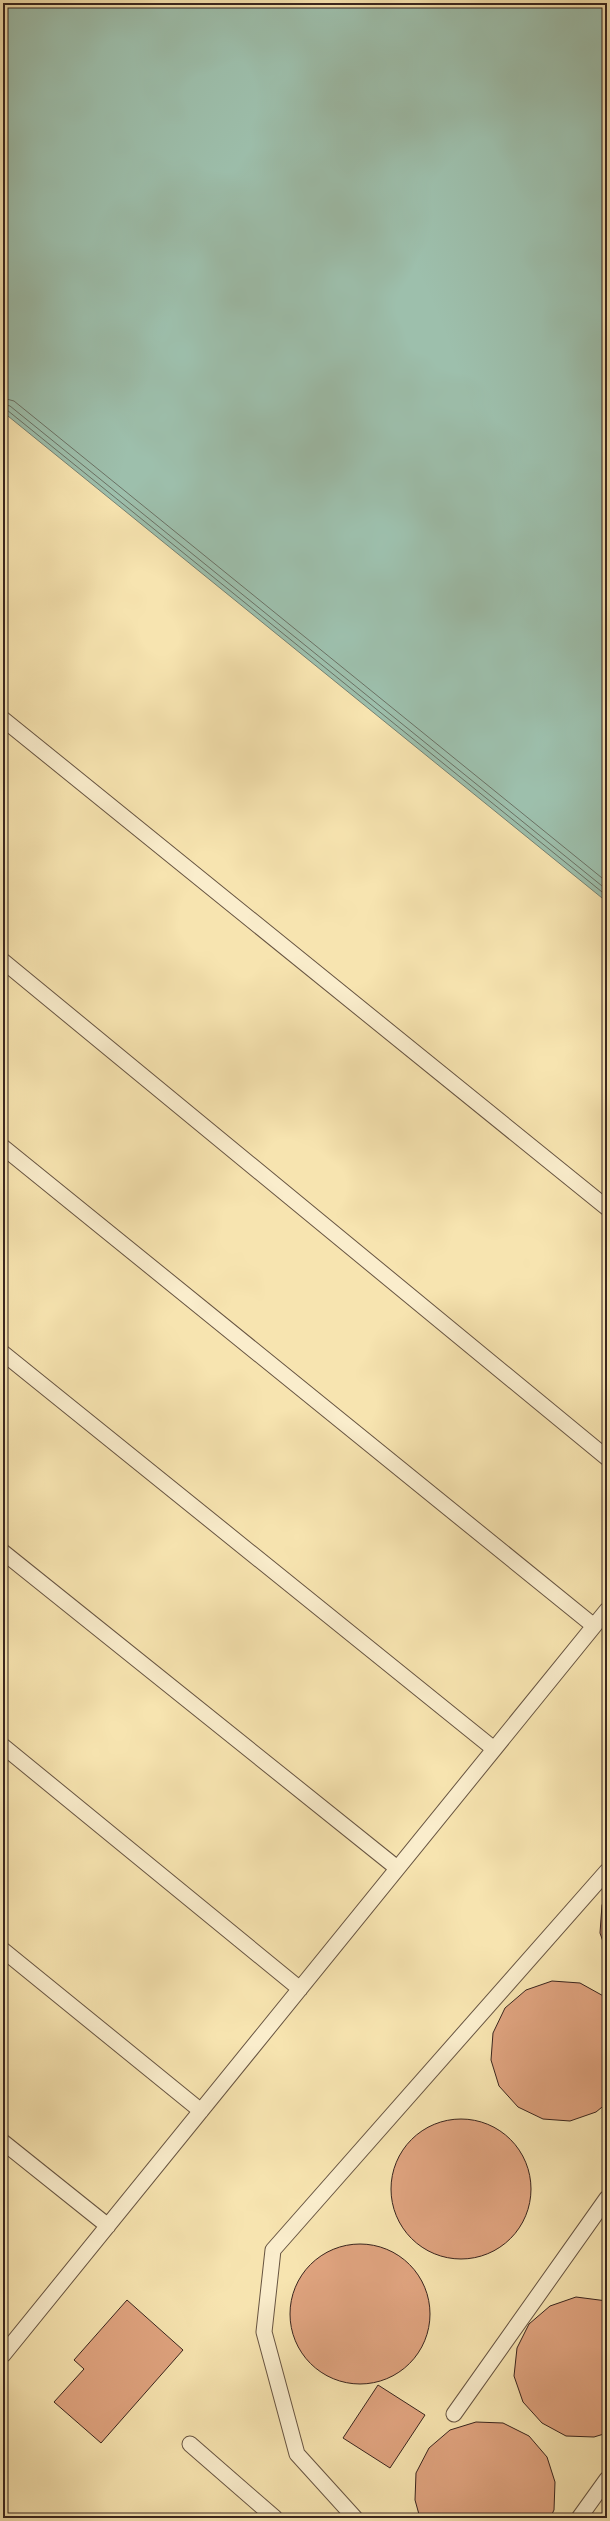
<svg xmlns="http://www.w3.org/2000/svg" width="610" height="2521" viewBox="0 0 610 2521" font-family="'IM FELL Double Pica',serif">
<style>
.water{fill:#9dbfac;stroke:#758173}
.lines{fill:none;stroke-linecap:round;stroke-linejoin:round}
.shore{stroke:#6b7265;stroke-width:1}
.building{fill:#e0a480;stroke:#39251e}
.service-casing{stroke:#685542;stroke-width:17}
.service{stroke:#faedcc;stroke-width:15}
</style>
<rect width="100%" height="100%" fill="#f7e4b0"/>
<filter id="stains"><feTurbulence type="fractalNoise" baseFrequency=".005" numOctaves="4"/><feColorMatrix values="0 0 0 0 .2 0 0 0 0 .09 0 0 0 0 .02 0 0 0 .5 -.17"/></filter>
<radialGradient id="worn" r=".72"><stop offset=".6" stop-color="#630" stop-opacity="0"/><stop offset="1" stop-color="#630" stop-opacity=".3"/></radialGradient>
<path class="water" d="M3 3H607V902L3 412Z"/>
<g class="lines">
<path class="shore" d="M3 398 14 401 607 882
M3 404 10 406 607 890
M3 409 7 410 607 896"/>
</g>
<path class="building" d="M607 1895V1953L600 1933 602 1905Z
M552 1981 580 1983 607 1998V2103L596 2112 570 2121 543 2119 518 2107 499 2086 491 2060 493 2033 505 2008 526 1990Z
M391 2189a70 70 0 1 1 140 0a70 70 0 1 1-140 0Z
M290 2314a70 70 0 1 1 140 0a70 70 0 1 1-140 0Z
M576 2297 607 2301V2433L594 2437 566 2436 542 2423 523 2402 514 2376 517 2348 529 2324 550 2306Z
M127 2300 183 2350 101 2443 54 2402 84 2369 74 2360Z
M378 2385 425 2415 390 2468 343 2438Z
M476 2422 503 2423 529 2436 547 2457 555 2482 554 2510 550 2518H420L415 2500 416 2473 429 2448 450 2430Z"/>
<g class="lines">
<g class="service-casing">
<path id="service" d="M3 719 607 1208
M3 961 607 1458
M3 1147 594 1626
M3 1353 494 1749
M3 1552 397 1868
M3 1746 300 1989
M3 1950 201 2111
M3 2142 108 2226
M3 2355 607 1610
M454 2414 607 2198
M190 2444 275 2518
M355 2518 297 2454 264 2332 273 2250 607 1871
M579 2518 607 2479"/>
</g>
<use href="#service" class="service"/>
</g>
<rect width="610" height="2521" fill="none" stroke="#f7e4b0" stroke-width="16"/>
<rect x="4" y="4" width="602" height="2513" fill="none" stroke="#39251e" stroke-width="2"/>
<rect x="8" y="8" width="594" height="2505" fill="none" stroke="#39251e"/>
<rect width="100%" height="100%" filter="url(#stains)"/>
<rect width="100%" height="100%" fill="url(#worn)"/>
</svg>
